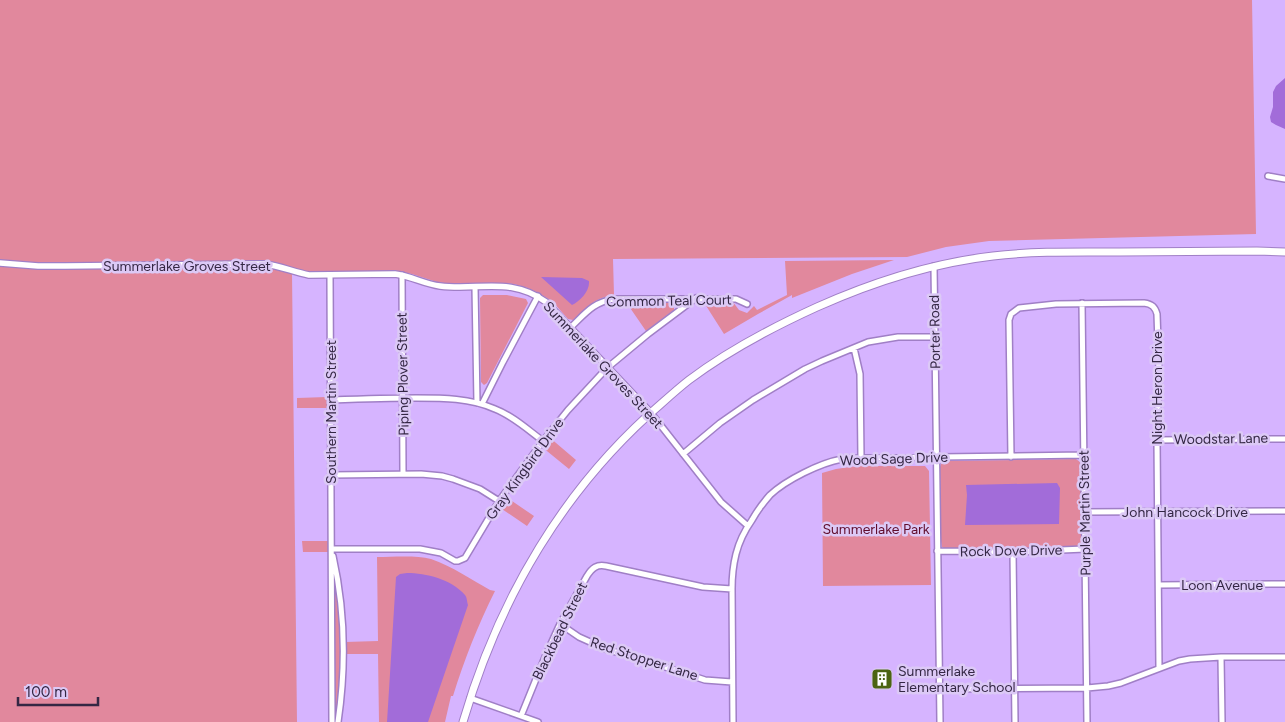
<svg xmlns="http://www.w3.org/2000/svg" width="1285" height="722" viewBox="0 0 1285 722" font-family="Figtree,sans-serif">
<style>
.green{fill:#e1889d}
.water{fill:#a26cd9}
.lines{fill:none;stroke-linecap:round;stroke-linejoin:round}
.minor-casing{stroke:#a07fc6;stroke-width:8}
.tertiary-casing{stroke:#a07fc6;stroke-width:8}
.secondary-casing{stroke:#a07fc6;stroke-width:9}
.minor{stroke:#fff;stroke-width:5}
.tertiary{stroke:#fff;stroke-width:5.5}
.secondary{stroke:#fff;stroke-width:7}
.labels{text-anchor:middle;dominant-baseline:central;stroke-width:5;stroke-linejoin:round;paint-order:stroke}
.street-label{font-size:14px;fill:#342744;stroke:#dcc9f6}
.park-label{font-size:14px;fill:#600c2c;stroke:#dcc9f6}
.poi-label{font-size:14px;fill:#342744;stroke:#dcc9f6;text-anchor:start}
</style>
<rect width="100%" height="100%" fill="#d6b4ff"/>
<path class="green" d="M0 0H1252L1256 234 989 241 946 247 907 257 613 259 614 295C592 298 589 308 573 320L568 319 552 301 540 294 528 288 514 284 501 283H440L412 274 396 271 312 272 300 270 286 266V271L292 273 297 722H0Z
M894 260 852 274 792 298V295L758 314 724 334 703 301 733 302 739 310 747 313 754 306 757 310 787 295 785 261Z
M483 295H507L526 299 528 303 487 383 484 385 481 382 480 298Z
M670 301 674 304V310L646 331 626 302Z
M327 397V408H297V398Z
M549 437 576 460 569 469 542 447Z
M1076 459 1080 462 1081 465 1082 541 1081 546 1076 547 946 549 942 547 941 541 940 467 941 464 944 461Z
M857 466H925L929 471 931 585 823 586 822 473 836 469Z
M506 497 534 516 527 526 499 507Z
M302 541H329V552H303Z
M377 557C393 557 416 555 431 559 452 566 472 580 490 590L495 591C478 625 464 660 453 696H451L445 722H379L378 654H345V642L378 641Z
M334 570C337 580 337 591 338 601 342 642 340 682 337 722H334Z"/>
<path class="water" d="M1285 78V129L1276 125 1271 122 1270 117 1273 107V92L1276 86Z
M541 277 582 278 589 281C590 291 580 301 572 305Z
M1057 483 1060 488 1059 524 965 525 967 495 966 485Z
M407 573C426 573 451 579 465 595 467 597 467 602 468 605L428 722H387L396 577 400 574Z"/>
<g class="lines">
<g class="minor-casing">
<path id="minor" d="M1268 176 1285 179
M934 266 940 722
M330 275 332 722
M402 275 403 474
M475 287 477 403
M1082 303 1087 722
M570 328C585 314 593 302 614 299H736L747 304
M854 348 860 374 861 458
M331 400C359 399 387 398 416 398 443 398 470 398 495 409 513 416 528 430 543 441
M482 404 503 362 538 296
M651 413 721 502 748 526
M1157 440 1285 439
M683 454 720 423 753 400 805 369 822 361 868 342 898 337H935
M1011 457 1009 320 1011 314 1019 308 1056 304 1144 303C1152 304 1155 307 1157 314L1159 371 1157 440 1159 668
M331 475 421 474 442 476 453 479 480 489 499 501
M1085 512 1285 511
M332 549H420L441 553 455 561H458L465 558 499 501 543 441 568 410 607 368 648 334 696 298
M937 551 1013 552 1085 549
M1013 552 1015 722
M333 556C345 610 346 668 338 722
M1159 585 1285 584
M560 624 579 637 608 650 635 657 705 680 732 682
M1221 657 1222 722
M939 689 1087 688 1108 686 1121 683 1179 661 1190 659 1221 657H1285
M470 698 538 722
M521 716 545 657 560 624 587 576C592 568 597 564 606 566L703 587 732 589
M733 722 732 589C732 577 733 566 736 554 739 542 745 530 752 520 757 511 763 503 770 495 786 480 820 463 842 459 848 458 854 458 861 458L1084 455"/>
</g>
<g class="tertiary-casing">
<path id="tertiary" d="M0 263 38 266H65L265 264C280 266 294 272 309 275L395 274C411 276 424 284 440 286 479 291 510 276 546 302L651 413"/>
</g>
<g class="secondary-casing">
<path id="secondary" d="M463 722C499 598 564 487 662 403 671 395 680 387 689 380 729 350 773 327 817 307 873 282 932 263 993 256 1035 251 1077 252 1120 252 1166 252 1211 251 1257 251L1285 252"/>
</g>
<use href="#minor" class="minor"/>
<use href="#tertiary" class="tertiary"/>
<use href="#secondary" class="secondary"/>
</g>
<defs>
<g id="building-square" transform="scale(1.125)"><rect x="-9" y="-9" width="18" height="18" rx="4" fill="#4c6412" stroke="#dcc9f6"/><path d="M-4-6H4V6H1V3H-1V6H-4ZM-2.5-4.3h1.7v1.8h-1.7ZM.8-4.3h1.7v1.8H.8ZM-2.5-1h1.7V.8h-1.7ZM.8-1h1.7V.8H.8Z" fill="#fff"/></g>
</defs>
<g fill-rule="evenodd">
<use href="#building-square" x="882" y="679"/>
</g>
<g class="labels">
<g class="street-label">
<text x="187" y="266">Summerlake Groves Street</text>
<text transform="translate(669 301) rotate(-1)">Common Teal Court</text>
<text transform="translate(935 332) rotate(-91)">Porter Road</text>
<text transform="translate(603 365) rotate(47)">Summerlake Groves Street</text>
<text transform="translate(403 374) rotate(-91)">Piping Plover Street</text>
<text transform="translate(1157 388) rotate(-90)">Night Heron Drive</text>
<text transform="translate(331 412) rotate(-90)">Southern Martin Street</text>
<text transform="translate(1221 439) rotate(-1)">Woodstar Lane</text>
<text transform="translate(894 459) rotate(-2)">Wood Sage Drive</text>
<text transform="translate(525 469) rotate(-54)">Gray Kingbird Drive</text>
<text x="1185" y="512">John Hancock Drive</text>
<text transform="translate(1085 513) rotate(-91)">Purple Martin Street</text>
<text transform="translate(1011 551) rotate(-1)">Rock Dove Drive</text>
<text x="1222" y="585">Loon Avenue</text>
<text transform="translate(560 631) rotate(-64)">Blackbead Street</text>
<text transform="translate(644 659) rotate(18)">Red Stopper Lane</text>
</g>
<g class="park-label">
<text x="876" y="529">Summerlake Park</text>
</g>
<g class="poi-label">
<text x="898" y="671">Summerlake<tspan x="898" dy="16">Elementary School</tspan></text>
</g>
</g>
<path d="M18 697v8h80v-8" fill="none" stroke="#342744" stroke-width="2.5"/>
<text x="25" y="697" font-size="15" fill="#342744" stroke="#dcc9f6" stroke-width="4" paint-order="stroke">100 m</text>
</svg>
